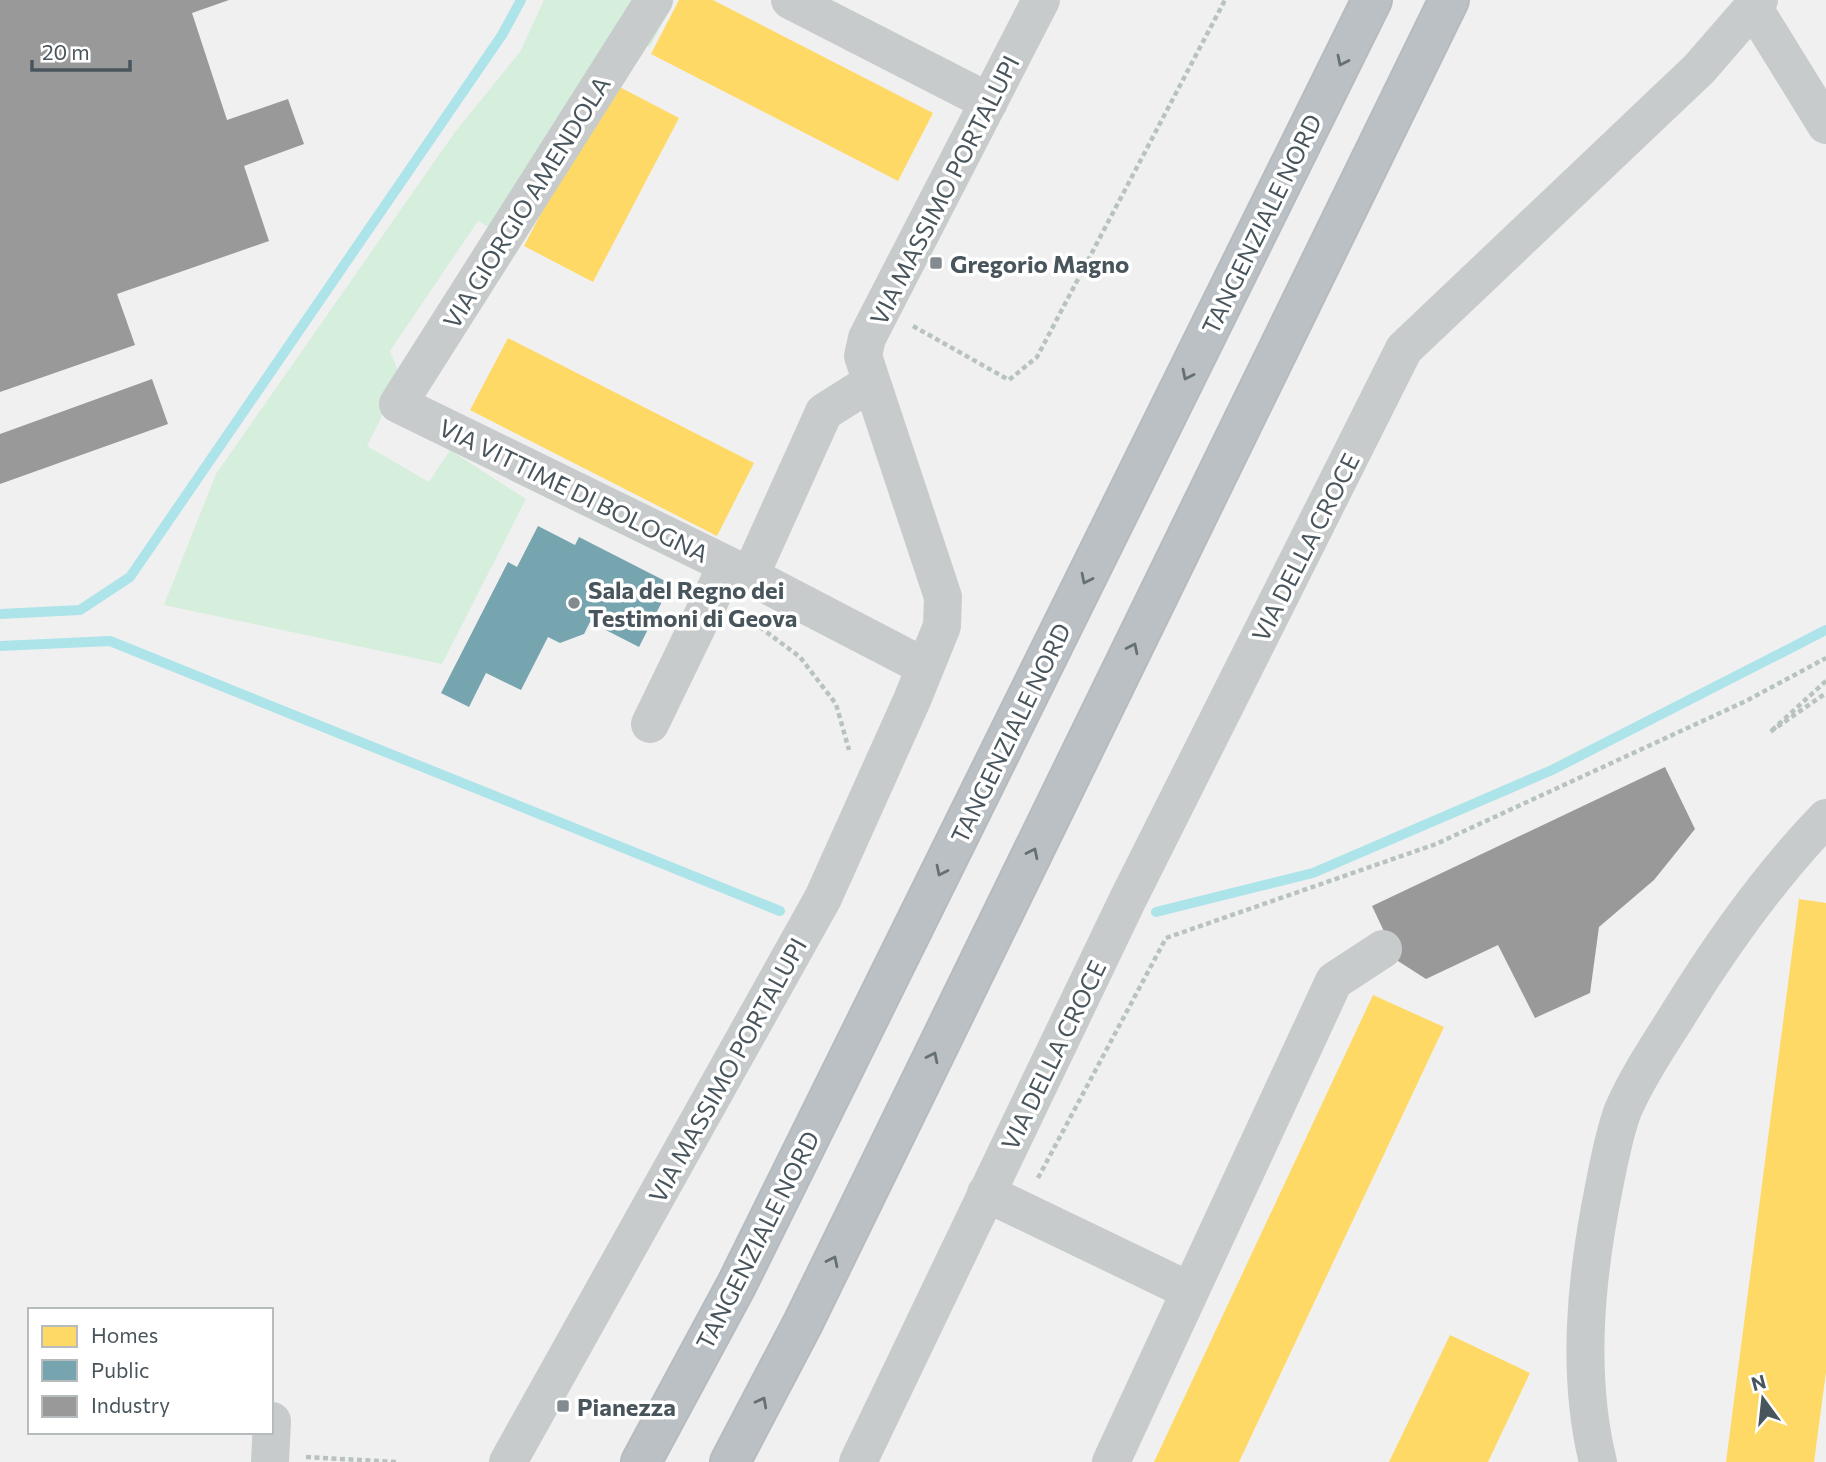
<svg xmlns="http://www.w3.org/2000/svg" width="1826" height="1462" viewBox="0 0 1826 1462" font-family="Commissioner,sans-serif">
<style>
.green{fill:#d6eedc}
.homes{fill:#ffd966}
.public{fill:#76a5af}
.industry{fill:#999}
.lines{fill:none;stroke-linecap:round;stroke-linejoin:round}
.stream{stroke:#ade4ea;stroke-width:10}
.highway-casing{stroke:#b6bbbf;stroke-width:42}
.path{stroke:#b8c3be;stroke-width:4.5;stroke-dasharray:5 3.5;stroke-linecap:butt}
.minor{stroke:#c8cbcc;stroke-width:38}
.highway{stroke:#bbc0c4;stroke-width:38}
.oneway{stroke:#657076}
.poi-dot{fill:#838b90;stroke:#fff;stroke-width:2.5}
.labels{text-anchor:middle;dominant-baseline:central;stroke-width:7;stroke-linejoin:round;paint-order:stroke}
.street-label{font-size:24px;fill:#48555c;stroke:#fff}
.poi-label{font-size:24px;font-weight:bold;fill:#48555c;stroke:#fff;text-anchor:start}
</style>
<rect width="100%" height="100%" fill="#f1f0f0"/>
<path class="green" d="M544 0H674L650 47 612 37 501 234 478 221 390 351 401 378 367 446 429 482 450 450 526 499 442 664 164 605 216 474 455 132 520 52Z"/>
<path class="homes" d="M679 0H713L933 113 898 181 651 54Z
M610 82 679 118 593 282 524 246Z
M508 338 754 463 717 536 470 410Z
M1799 899 1826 903V1372L1814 1462H1726Z
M1373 995 1444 1027 1239 1462H1154Z
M1450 1335 1530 1373 1488 1462H1389Z"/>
<path class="public" d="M538 526 575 545 579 537 671 584 639 647 590 622 584 634 560 643 548 637 521 690 486 673 469 707 441 693 508 562 517 567Z"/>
<path class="industry" d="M0 0H229L192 13 227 120 288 99 304 144 244 166 269 241 117 294 135 345 0 392Z
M152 379 168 424 0 484V434Z
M1665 767 1695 829 1654 880 1599 927 1590 993 1535 1018 1498 945 1426 979 1398 961 1372 906Z"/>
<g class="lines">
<path class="stream" d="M0 614 80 610 130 577 502 35 521 0
M0 646 110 641 780 911
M1156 912 1313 873 1552 770 1826 630"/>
<g class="highway-casing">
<path id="highway" d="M641 1462 737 1284 1372 0
M730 1462 803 1323 1449 0"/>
</g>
<path class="path" d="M913 326 1009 380 1037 357 1225 0
M758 620 757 625 800 657 836 704 849 750
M1826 681 1770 732 1826 693
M1038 1178 1166 938 1436 844 1746 701 1826 658
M306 1457 396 1462"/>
<path class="minor" d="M654 0 398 404 750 576
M790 0 989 102
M1753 7 1826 125
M870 383 824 412 750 576 925 667
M650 724 727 565
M986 1193 1190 1291
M270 1462 272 1421
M508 1462 823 898 912 700 942 626 943 597 863 356 867 338 1041 0
M858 1462 1128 899 1404 349 1699 69 1759 0
M1111 1462 1334 981 1383 949
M1598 1462C1576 1373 1586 1276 1604 1187 1609 1162 1614 1134 1623 1110 1637 1078 1657 1048 1676 1018 1720 946 1767 879 1826 818"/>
<use href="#highway" class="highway"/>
</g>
<defs><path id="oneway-chevron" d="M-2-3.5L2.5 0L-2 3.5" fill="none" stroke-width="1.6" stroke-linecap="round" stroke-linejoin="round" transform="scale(1.75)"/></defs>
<g class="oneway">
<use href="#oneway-chevron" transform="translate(1342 61) rotate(116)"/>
<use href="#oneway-chevron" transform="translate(1187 375) rotate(116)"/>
<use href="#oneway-chevron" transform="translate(1086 579) rotate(116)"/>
<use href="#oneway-chevron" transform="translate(1133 648) rotate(-64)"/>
<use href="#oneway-chevron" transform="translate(1033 853) rotate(-64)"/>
<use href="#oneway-chevron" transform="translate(941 871) rotate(116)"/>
<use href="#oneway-chevron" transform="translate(933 1057) rotate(-64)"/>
<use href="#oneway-chevron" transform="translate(833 1261) rotate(-64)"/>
<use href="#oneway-chevron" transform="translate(762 1402) rotate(-62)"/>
</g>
<g class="poi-dot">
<rect x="929" y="256" width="14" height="14" rx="3.5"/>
<circle cx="574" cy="603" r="7"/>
<rect x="556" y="1399" width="14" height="14" rx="3.5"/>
</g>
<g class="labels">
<g class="street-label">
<text transform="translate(944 190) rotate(-63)">VIA MASSIMO PORTALUPI</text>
<text transform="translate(526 202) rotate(-58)">VIA GIORGIO AMENDOLA</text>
<text transform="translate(1261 224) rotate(-64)">TANGENZIALE NORD</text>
<text transform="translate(574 490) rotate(26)">VIA VITTIME DI BOLOGNA</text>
<text transform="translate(1305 547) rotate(-63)">VIA DELLA CROCE</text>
<text transform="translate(1010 733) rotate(-64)">TANGENZIALE NORD</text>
<text transform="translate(1053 1055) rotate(-64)">VIA DELLA CROCE</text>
<text transform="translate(727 1070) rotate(-61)">VIA MASSIMO PORTALUPI</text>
<text transform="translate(757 1240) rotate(-63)">TANGENZIALE NORD</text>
</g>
<g class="poi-label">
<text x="950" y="263">Gregorio Magno</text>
<text x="588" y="589">Sala del Regno dei<tspan x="588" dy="28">Testimoni di Geova</tspan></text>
<text x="577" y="1406">Pianezza</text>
</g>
</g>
<rect x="28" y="1308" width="245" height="126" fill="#ffffff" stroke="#b6bbbe" stroke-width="2"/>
<rect x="42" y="1326" width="35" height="21" fill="#ffd966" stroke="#b6bbbe" stroke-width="2"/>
<text x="91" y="1343" font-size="21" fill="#48555c">Homes</text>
<rect x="42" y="1360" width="35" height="21" fill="#76a5af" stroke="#b6bbbe" stroke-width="2"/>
<text x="91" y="1378" font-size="21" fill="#48555c">Public</text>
<rect x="42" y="1396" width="35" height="21" fill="#999999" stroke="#b6bbbe" stroke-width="2"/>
<text x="91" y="1413" font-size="21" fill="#48555c">Industry</text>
<g transform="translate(1763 1399) rotate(345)" stroke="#ffffff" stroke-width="5" paint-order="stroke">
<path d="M0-5L12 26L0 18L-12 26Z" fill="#48555c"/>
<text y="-10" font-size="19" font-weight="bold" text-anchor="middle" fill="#48555c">N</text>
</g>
<path d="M32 60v10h98v-10" fill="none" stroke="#48555c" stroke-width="3.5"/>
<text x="42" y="60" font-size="21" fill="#48555c" stroke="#ffffff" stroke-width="5" paint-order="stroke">20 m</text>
</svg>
